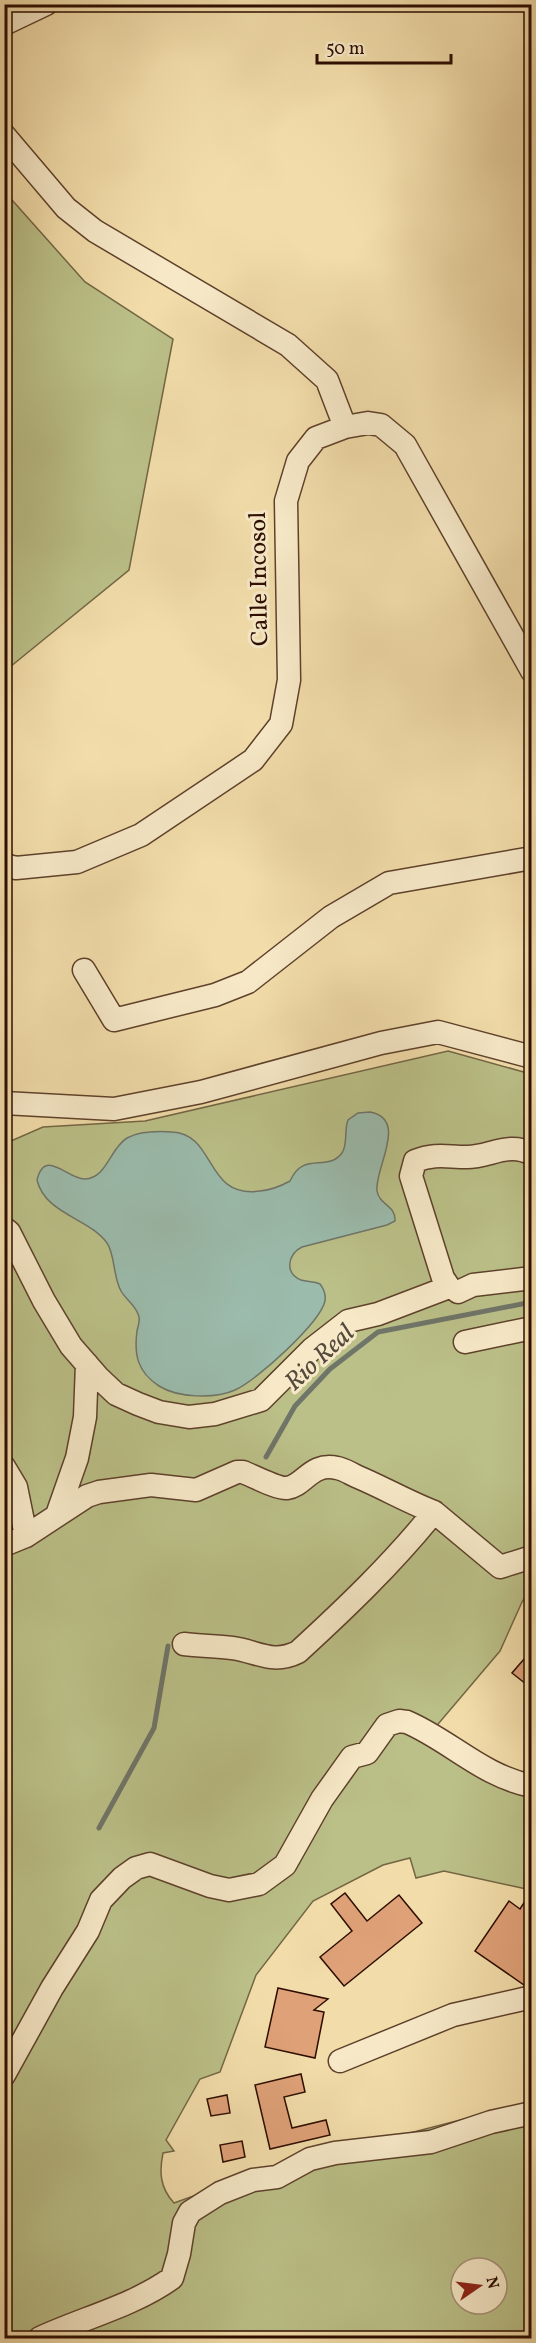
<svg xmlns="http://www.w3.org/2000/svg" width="536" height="2343" viewBox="0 0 536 2343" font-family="Vollkorn,serif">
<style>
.green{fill:#bbc088;stroke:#746644;stroke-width:1.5;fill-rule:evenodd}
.water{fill:#9bbbac;stroke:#6f7568;stroke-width:1.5}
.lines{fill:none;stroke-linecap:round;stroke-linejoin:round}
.stream{stroke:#6f7568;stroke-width:5}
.building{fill:#dfa178;stroke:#2d0d01;stroke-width:1.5}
.minor-casing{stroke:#5e412b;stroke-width:25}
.minor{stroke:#f7e9c8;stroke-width:22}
.labels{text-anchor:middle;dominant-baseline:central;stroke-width:6;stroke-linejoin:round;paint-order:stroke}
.street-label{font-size:24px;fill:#2d0d01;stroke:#f7e9c8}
.water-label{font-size:26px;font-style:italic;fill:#544a3d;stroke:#f7e9c8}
</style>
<rect width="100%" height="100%" fill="#f2ddaa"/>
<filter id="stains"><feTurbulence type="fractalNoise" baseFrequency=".00333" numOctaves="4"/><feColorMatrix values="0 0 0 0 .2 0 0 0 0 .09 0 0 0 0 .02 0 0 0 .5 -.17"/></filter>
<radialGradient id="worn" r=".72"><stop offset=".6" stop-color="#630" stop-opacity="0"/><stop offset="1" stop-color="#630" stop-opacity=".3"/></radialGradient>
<path class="green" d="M4 191 85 282 173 339 129 570 5 671Z
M448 1051 531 1074V1588L522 1602 500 1651 433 1730 531 1781V1890L444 1871 416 1878 410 1858 383 1865 313 1901 256 1975 220 2072 200 2079 166 2140 174 2151 163 2153C159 2172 160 2188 174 2203 286 2162 405 2135 521 2104H531V2338H5L4 1144 43 1127 145 1121ZM461 2268H497V2304H461Z"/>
<path class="water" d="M370 1112C409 1119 374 1169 377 1191 379 1205 396 1205 395 1221L387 1225 302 1247C288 1254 284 1273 301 1280 307 1282 314 1281 320 1284 324 1289 326 1294 325 1301 320 1323 256 1381 235 1390 215 1399 178 1398 159 1386 137 1372 134 1354 137 1331 138 1326 140 1322 139 1317 137 1306 126 1300 121 1291 113 1277 115 1254 107 1243 89 1218 45 1214 37 1180 45 1147 68 1180 85 1179 107 1178 110 1148 127 1138 140 1131 157 1131 172 1132 217 1134 204 1199 260 1191 270 1190 281 1186 290 1181 304 1150 327 1173 342 1153 348 1144 344 1130 348 1120L358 1113Z"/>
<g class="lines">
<path class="stream" d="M266 1457 295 1406 330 1369 378 1332 532 1302
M99 1828 154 1728 168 1646"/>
</g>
<path class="building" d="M531 1651V1688L512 1673Z
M531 1892V1975L524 1985 475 1951 509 1901 520 1909Z
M345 1893 367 1921 399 1895 422 1923 344 1986 320 1957 352 1931 331 1904Z
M278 1988 328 1999 314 2010 324 2012 315 2058 265 2047Z
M301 2074 305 2092 284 2097 292 2128 326 2120 330 2135 270 2149 255 2085Z
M227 2095 230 2113 211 2116 207 2099Z
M242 2141 245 2157 223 2162 220 2145Z"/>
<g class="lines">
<g class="minor-casing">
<path id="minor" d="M4 24 46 4
M4 135 66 208 95 231 288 345 327 380 345 427
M4 865 16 868 77 862 141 835 253 760 281 724 289 680 286 501 298 461 316 438 345 427 368 423 381 425 405 445 532 671
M84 970 114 1020 215 995 248 982 331 917 389 883 532 858
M4 1103 114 1109 201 1092 381 1043 438 1032 532 1057
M4 1228 9 1232 44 1301 71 1346 98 1377 116 1394 138 1404 159 1412 189 1417 215 1414 261 1400 312 1349 348 1321 378 1314 449 1287 443 1278 411 1176 415 1161C436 1153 446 1157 467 1157 490 1157 509 1141 532 1154
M458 1292 473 1285 532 1278
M465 1342 532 1328
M4 1467 16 1487 26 1536
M57 1515 77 1458 85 1417 87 1364
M4 1545 26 1536 87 1496 99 1492 151 1485 196 1490 237 1472H243C253 1476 278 1489 287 1488 304 1486 311 1462 337 1468 344 1469 351 1474 358 1477 384 1488 408 1502 434 1512
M184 1644C200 1646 216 1646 232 1648 257 1651 272 1665 298 1652 346 1608 393 1563 434 1512L500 1567 532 1557
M340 2061 453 2015 532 1997
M4 2075 52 1988 88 1931 101 1900 122 1878 136 1868 150 1864 210 1886 229 1890 259 1884 285 1865 322 1799 352 1757 367 1753 387 1725 399 1721 407 1722C451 1741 482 1776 532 1786
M40 2338C83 2318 133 2306 172 2278L179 2254 184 2223 190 2212 220 2193 253 2180 277 2177 310 2159 335 2153 431 2142 491 2122 532 2113"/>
</g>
<use href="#minor" class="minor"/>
</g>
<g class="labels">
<g class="street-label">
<text transform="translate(260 579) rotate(-91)">Calle Incosol</text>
</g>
<g class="water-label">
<text transform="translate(320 1358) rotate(-43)">Rio Real</text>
</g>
</g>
<rect width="536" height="2343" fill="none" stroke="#f2ddaa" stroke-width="24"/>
<rect x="6" y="6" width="524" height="2331" fill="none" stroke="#2d0d01" stroke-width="3"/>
<rect x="12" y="12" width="512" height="2319" fill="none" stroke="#2d0d01" stroke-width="1.5"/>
<g transform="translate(479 2286) rotate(76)"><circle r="28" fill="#f7e9c8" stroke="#a69178" stroke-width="1.5"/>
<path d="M0-4.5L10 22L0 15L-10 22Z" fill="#8f2418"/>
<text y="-9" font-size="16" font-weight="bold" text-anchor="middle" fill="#2d0d01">N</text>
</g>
<path d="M317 54v9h134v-9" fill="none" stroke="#2d0d01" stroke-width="3"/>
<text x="326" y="54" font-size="18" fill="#2d0d01" stroke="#f7e9c8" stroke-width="4.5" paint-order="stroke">50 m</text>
<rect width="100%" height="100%" filter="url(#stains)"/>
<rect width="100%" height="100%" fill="url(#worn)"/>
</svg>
